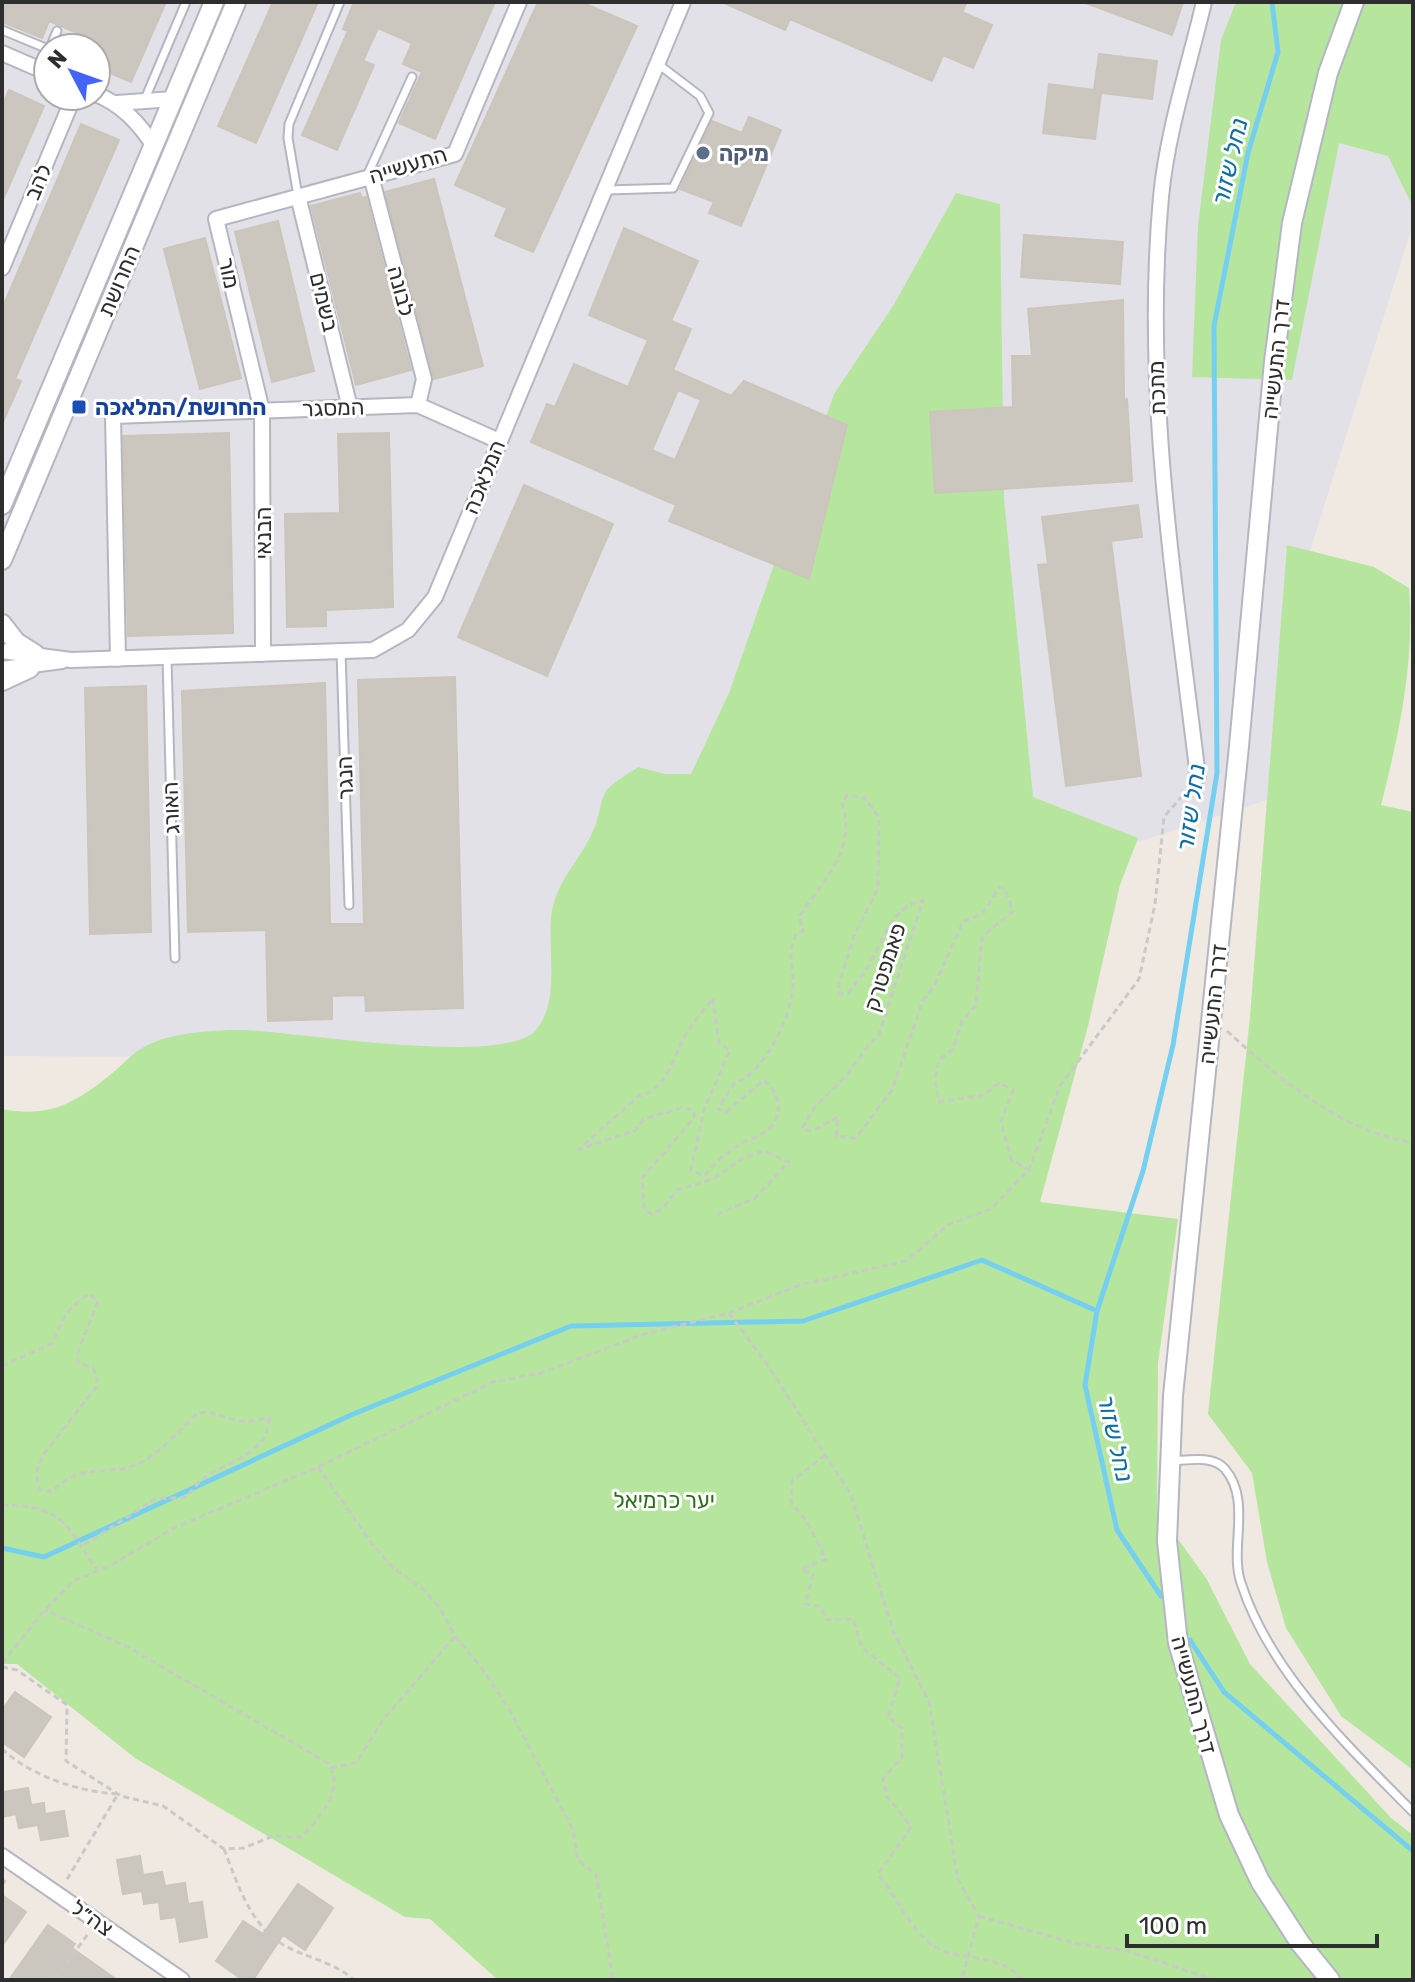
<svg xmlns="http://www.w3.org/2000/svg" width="1415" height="1982" viewBox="0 0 1415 1982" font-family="Rubik,Heebo,sans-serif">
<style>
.industrial{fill:#e3e1e8;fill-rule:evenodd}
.green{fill:#b6e59e}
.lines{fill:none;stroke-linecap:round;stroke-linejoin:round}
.stream{stroke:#75cff0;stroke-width:5}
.building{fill:#cbc7bf;stroke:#cbc5ba;stroke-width:2;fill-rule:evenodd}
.service-casing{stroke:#b4b7c1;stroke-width:11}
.minor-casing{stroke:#b4b7c1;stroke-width:18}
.tertiary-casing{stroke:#b4b7c1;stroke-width:22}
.path{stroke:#c9c9c9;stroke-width:3;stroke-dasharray:6 4;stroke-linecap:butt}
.service{stroke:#fff;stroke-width:7}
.minor{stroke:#fff;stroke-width:14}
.tertiary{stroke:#fff;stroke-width:18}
.service-dot{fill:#5c6f8a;stroke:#fff;stroke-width:3}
.transit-dot{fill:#1a4fb4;stroke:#fff;stroke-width:3}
.labels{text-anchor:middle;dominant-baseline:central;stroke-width:6;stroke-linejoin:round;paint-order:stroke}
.service-label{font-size:22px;font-weight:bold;fill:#4e5e75;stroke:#fff;text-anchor:start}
.street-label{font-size:22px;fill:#2e2e2e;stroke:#fff}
.transit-label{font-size:22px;font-weight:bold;fill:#164399;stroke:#fff;text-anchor:start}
.park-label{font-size:22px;fill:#2c6e1b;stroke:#fff}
.water-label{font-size:24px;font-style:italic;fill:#0d6fa3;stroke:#fff}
</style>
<rect width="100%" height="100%" fill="#efe9e1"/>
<path class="industrial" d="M2 2H1413V224L1290 614 1267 800 475 1059 2 1056ZM48 48H96V96H48Z"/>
<path class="green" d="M1236 2H1413V207L1388 156 1339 143 1292 380 1192 377 1198 226 1221 40Z
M956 193 1000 204 1004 498 1033 797 1138 838 1120 885 1088 1026 1040 1202 1178 1219 1158 1363 1157 1510 1206 1578 1250 1664 1391 1818 1413 1835V1980H498L430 1919 405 1917 135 1758 17 1664H2V1109C51 1119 79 1101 116 1070 124 1063 134 1052 144 1047 171 1032 214 1030 244 1030 296 1032 505 1067 536 1030 560 1001 548 953 551 918 556 879 577 866 592 833 599 820 599 805 605 793 610 783 629 774 638 767L665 774H691L729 693 834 394 893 306Z
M1287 545 1374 567 1409 588C1415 662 1399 734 1381 805L1413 812V1770L1341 1716 1286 1628 1267 1562 1252 1473 1208 1414 1250 1017Z"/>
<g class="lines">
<path class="stream" d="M2 1548 44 1557 351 1415 571 1326 803 1321 982 1260 1097 1311
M1161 1596 1117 1530 1085 1385 1097 1311 1143 1171 1173 1045 1217 773 1214 326 1248 153 1278 52 1272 2
M1190 1640 1224 1692 1413 1851"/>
</g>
<path class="building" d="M2 2H166L131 82 96 67V48H76L82 35 49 21 42 38 2 22Z
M273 2H318L256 143 218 126Z
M354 2H495L435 139 399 123 422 72 403 64 412 43 378 28 363 61 374 65 337 150 302 135 348 31 343 29Z
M538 2H581L637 26 533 252 495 236 507 208 455 185Z
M722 2H967L962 12 992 25 973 68 943 55 932 81 790 19 785 30Z
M1083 2H1183L1172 35Z
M1099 54 1157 61 1152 99 1101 93 1095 139 1043 133 1049 84 1094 90Z
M9 90 44 106 2 202V106Z
M749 117 781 130 741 226 709 213 714 202 680 189 712 121 742 133Z
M81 124 119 140 15 379 21 381 2 424V309Z
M434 179 483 366 434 379 385 192Z
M360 193 361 198 366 197 411 370 356 385 311 206Z
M278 221 314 371 272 382 235 232Z
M624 228 698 261 671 321 691 329 673 370 731 396 744 381 847 425 809 579 669 521 676 505 531 442 547 404 555 407 574 364 628 387 648 340 589 315ZM678 390 701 400 675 460 652 450Z
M1024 235 1123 242 1120 284 1021 277Z
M205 238 241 378 200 389 164 249Z
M1123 300 1124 400 1127 399 1132 481 935 493 930 412 1013 407 1012 356H1032L1028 309Z
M229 433 233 633 128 636 123 436Z
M389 433 393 607 326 610V626L287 627 285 514 340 513 338 434Z
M524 485 613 524 547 676 458 637Z
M1138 505 1142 537 1111 541 1141 776 1066 786 1038 565 1048 564 1042 517Z
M455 677 463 1008 366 1011 365 995 332 996V1019L268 1021 266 930 188 932 182 691 325 683 330 924H364L358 680Z
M146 686 151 932 90 934 85 688Z
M15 1692 51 1717 24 1757 2 1742V1710Z
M28 1788 31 1805 44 1803 45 1814 64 1811 68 1836 41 1840 38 1825 19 1828 16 1814 2 1817V1792Z
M140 1856 143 1875 162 1872 165 1886 185 1883 188 1904 202 1902 207 1937 180 1942 176 1917 161 1919 159 1902 144 1904 142 1891 123 1894 117 1860Z
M298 1884 333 1908 305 1950 283 1935 253 1980H243L216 1961 243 1921 263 1934Z
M2 1895 26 1912 2 1946Z
M48 1925 75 1944 72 1948 117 1980H9Z"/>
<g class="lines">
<g class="service-casing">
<path id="service" d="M2 30 48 49
M50 48 57 31
M145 99 186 2
M367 176 412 77
M608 190 673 188 709 113 700 96 658 64
M298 196 288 138 289 124 340 2
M341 651 349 905
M167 657 175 958
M1173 1461C1189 1460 1213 1455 1225 1469 1252 1501 1229 1548 1241 1583 1270 1673 1348 1746 1413 1812"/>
</g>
<g class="minor-casing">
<path id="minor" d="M2 53 48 73
M96 94C122 105 138 122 154 146
M117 103 173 99
M371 176 424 379 418 405
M298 196 350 408
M2 268 74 96
M2 651 71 660 373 650 408 630 435 597 683 2
M263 654 262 411 216 219 455 154 519 2
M118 659 113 416 418 405 499 441
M2 669 62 661
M1198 777C1175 584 1143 392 1161 197 1167 132 1189 66 1204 2
M2 1856 182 1980"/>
</g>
<g class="tertiary-casing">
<path id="tertiary" d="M2 505 214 2
M2 560 236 2
M2 624 16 642 35 654
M2 681 30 668
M1330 1980 1300 1943 1260 1881 1229 1815 1178 1643 1167 1541 1173 1396 1239 746 1274 362 1292 223 1328 73 1354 2"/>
</g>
<path class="path" d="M1227 1031C1281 1080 1338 1130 1413 1143
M717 1215 755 1198 789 1162 764 1151 741 1159 715 1178 677 1190 662 1209 652 1214 644 1209 642 1178 694 1118V1111L683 1107 644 1119 635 1131 579 1149 639 1096C670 1090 674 1049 690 1028 697 1017 706 1008 713 998L719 1043 730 1050 704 1110 691 1170 704 1176C714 1165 724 1154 737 1146 745 1140 757 1138 765 1132 786 1117 780 1093 764 1080L726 1112 718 1109 734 1083C764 1075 793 1014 793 984 794 961 786 960 796 934L803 931 799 917C822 881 858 849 842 803L847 795 865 798 879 818 878 888 854 936 838 987 840 994 848 993C856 983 865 973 871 961 886 935 891 908 923 900L879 1034C862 1051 851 1073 833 1089 816 1106 814 1106 802 1129L812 1131 838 1117 836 1136 856 1138 892 1090 923 1000 934 986 963 922 983 913 1000 887 1005 889 1013 911 982 937 976 1005 962 1021 953 1049 939 1060 935 1080 939 1102 984 1095 999 1083 1013 1090 1001 1121 1011 1159 1029 1170
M729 1313 769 1367 851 1495 893 1631 929 1702 958 1880 979 1916 962 1980
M2 1366 53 1343C61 1321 69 1306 89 1294L98 1301 78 1352V1362L94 1369 98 1385 43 1455 36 1473 40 1490 52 1492C79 1463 99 1476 133 1466 156 1459 180 1429 198 1413 212 1410 227 1420 243 1421 251 1422 261 1419 269 1418 269 1455 226 1461 203 1479 197 1483 192 1491 186 1497L155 1499 81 1547
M825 1455 792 1481 791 1503 806 1520 826 1559 801 1569 813 1575 805 1604 820 1606 827 1620 853 1619 862 1648 900 1678 888 1717 902 1728V1757L883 1779 887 1796 911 1827 878 1874C896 1896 908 1926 931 1944 955 1963 1001 1951 1022 1980
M318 1467 370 1541 393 1568 423 1589 439 1607 455 1636 483 1670 508 1707 573 1830 578 1860 596 1874 613 1980
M2 1505C62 1506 65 1522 96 1569
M2 1663 45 1610 74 1581 113 1564 174 1528 318 1467 493 1382 541 1373 641 1335 729 1313 800 1285 906 1261 948 1225 991 1209 1029 1170 1060 1086 1139 979 1155 904 1164 817 1189 788
M2 1667 17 1670 67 1705 66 1761 121 1796 163 1806 224 1849 244 1848 273 1836 301 1837C320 1818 346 1788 328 1763L128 1647 45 1610
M2 1749C31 1776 79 1792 118 1794L66 1881
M331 1768 356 1763 383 1720 455 1636
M224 1849C240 1890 253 1935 298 1952 317 1960 339 1966 354 1980
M2 1885 7 1878
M979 1916 1078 1944 1127 1951 1215 1980
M54 1980 88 1934"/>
<use href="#service" class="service"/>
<use href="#minor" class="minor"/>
<use href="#tertiary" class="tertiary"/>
</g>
<circle class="service-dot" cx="703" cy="153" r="8"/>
<rect class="transit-dot" x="71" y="399" width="16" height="16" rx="4"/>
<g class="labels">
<g class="service-label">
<text x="719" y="153">מיקה</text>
</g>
<g class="street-label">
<text transform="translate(408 165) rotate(-17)">התעשייה</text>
<text transform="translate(38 182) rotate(-67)">להב</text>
<text transform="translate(229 273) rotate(77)">מור</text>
<text transform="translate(119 281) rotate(-67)">החרושת</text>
<text transform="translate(401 291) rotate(75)">לבונה</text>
<text transform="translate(324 302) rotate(76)">בשמים</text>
<text transform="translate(1276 359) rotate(-84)">דרך התעשייה</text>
<text transform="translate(1157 388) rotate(-92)">מתכת</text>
<text transform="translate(333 408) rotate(-2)">המסגר</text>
<text transform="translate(484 477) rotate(-68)">המלאכה</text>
<text transform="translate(263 533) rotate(-90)">הבנאי</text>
<text transform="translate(345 778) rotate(-92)">הנגר</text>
<text transform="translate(171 808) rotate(-92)">האורג</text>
<text transform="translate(885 967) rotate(-72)">פאמפטרק</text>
<text transform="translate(1213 1004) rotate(-84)">דרך התעשייה</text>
<text transform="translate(1194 1695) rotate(75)">דרך התעשייה</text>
<text transform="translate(92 1918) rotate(35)">צה״ל</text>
</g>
<g class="transit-label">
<text x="95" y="407">החרושת/המלאכה</text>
</g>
<g class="park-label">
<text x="664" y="1500">יער כרמיאל</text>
</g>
<g class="water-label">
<text transform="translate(1230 162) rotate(-77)">נחל שזור</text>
<text transform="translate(1191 808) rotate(-82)">נחל שזור</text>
<text transform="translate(1115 1438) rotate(77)">נחל שזור</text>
</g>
</g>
<rect width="1415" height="1982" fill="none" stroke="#2e2e2e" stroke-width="8"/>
<g transform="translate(72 72) rotate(311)"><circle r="38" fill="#ffffff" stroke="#ababab" stroke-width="2"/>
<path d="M0-6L14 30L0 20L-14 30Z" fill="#4264fb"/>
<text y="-12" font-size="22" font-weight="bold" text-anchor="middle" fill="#2e2e2e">N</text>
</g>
<path d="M1127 1934v12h250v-12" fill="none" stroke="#2e2e2e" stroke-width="4"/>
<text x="1139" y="1934" font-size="24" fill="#2e2e2e" stroke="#ffffff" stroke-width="6" paint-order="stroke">100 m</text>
</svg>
